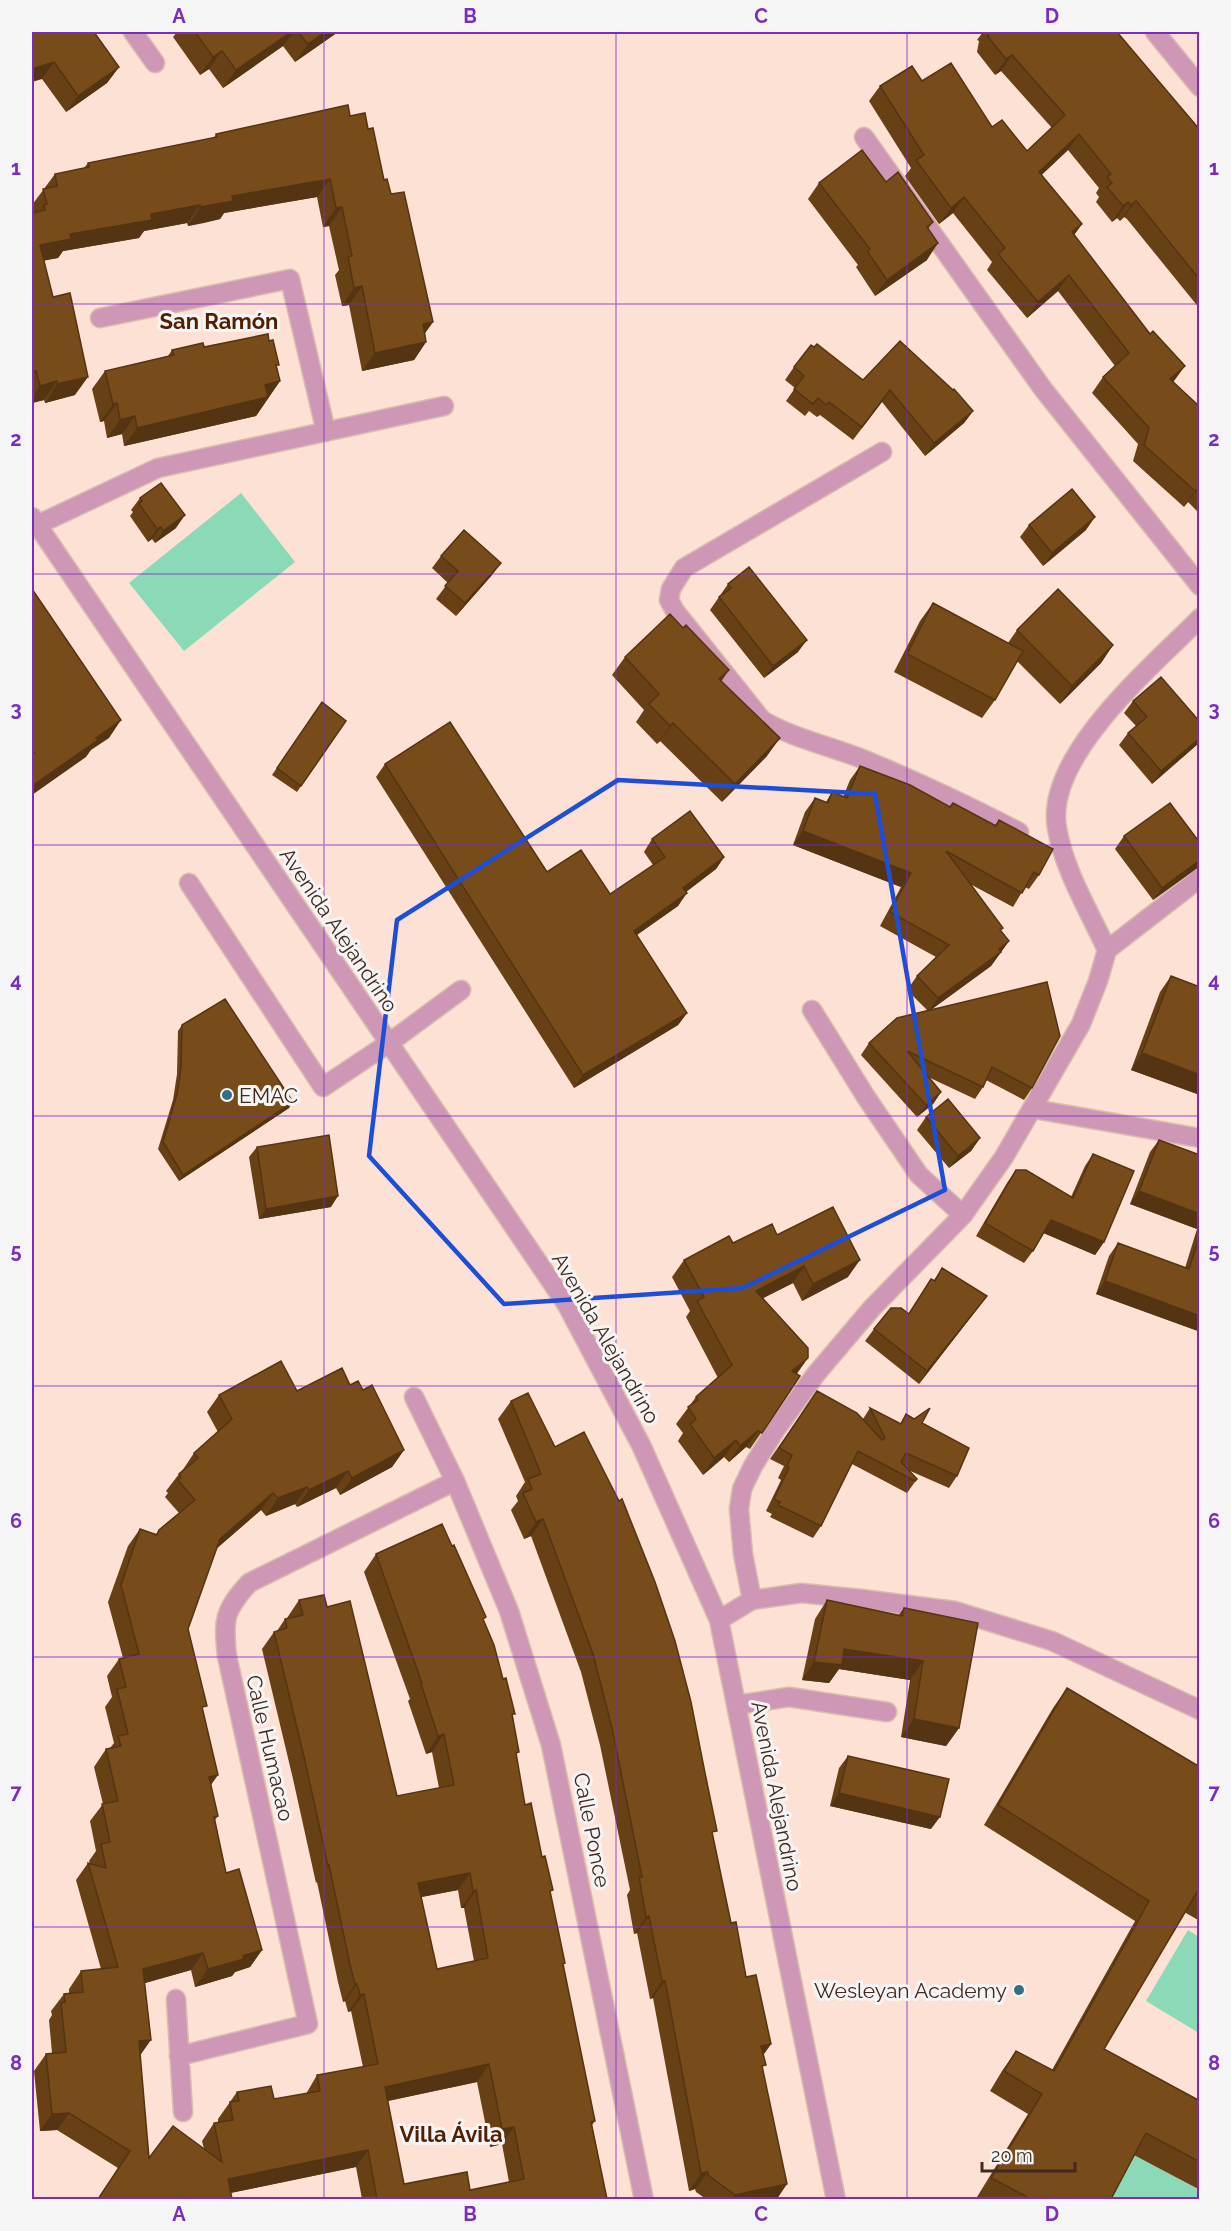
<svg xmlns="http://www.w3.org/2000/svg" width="1231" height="2231" viewBox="0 0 1231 2231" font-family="Raleway,sans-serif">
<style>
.green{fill:#8bd9b6}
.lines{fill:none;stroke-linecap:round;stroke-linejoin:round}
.minor-casing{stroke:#d8bcb0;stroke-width:21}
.minor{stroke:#cf97b6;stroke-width:18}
.wall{fill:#674016;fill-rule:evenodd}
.shaded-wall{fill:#543412}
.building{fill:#784b1a;stroke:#543412;stroke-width:1.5;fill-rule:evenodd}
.marked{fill:none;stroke:#1d4ed8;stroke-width:4.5;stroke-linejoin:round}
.grid{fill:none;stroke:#7b2cbf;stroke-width:1.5;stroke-opacity:0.55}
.poi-dot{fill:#316f85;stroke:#f5f5f5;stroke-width:2}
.labels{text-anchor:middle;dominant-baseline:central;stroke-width:6;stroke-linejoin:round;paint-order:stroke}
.street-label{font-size:21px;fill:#43291d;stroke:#f5f5f5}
.poi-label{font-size:21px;fill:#43291d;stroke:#f5f5f5;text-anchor:start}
.neighbourhood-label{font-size:22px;font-weight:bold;fill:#531f02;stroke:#f5f5f5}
.neatline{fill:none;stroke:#7b2cbf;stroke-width:2}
.grid-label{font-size:20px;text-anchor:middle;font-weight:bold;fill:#7b2cbf}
</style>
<rect width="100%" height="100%" fill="#fde1d5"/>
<path class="green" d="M241 493 295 562 184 651 129 583Z
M1188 1930 1199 1937V2033L1146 2001Z
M1132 2153 1199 2190V2199L1107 2200Z"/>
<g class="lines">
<g class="minor-casing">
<path id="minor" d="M133 32 155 63
M1155 32 1200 87
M864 137 1043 389 1200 586
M100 318 290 279 326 432
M882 452 684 568 671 589 669 600 675 611 762 720C794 739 831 746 865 760 918 782 969 806 1019 832
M32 517 567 1305 641 1445 719 1620 836 2200
M37 525 158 468 444 406
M189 883 323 1087 389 1043 461 990
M1107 950 1200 878
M812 1010 866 1097 919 1175 963 1215
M1034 1109 1200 1138
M414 1397 455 1481 509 1611 551 1745 644 2200
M752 1600 801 1593 861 1599 955 1611 1052 1641 1200 1710
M719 1620 752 1600 743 1554 739 1509 742 1489 753 1466 776 1429 816 1374 872 1308 963 1215 1004 1157 1081 1024 1098 981 1107 950C1089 911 1064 870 1057 828 1044 756 1154 665 1200 618
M736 1705 789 1697 887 1712
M176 1999 183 2112
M179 2056 308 2024 227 1656C223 1619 224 1611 249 1583L455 1481"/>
</g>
<use href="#minor" class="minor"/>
</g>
<path class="wall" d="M32 32 119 67 107 83 66 112 42 79Z
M177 32H338L295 62 283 46 223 88 209 69 200 75 173 37Z
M983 32H1117L1200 130V309L1127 219 1124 217 1120 221 1117 218 1112 222 1096 202 1099 197 1096 193 1099 188 1068 150 1041 175 1082 224 1074 235 1173 382 1200 407V514L1188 502 1184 507 1133 461 1138 444 1092 393 1103 377 1115 366 1058 291 1027 318 987 270 992 262 953 213 939 224 905 176 911 168 869 101 880 86 922 81 1027 151 1052 128 1001 71 995 75 977 52 979 41 977 40Z
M350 116 368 129 384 180 391 194 433 322 425 333 426 342 414 360 362 371 349 305 342 306 335 275 339 270 329 226 323 227 317 197 224 213 220 219 204 223 188 226 187 223 144 231 139 238 63 251 58 258 43 260 75 395 45 403 44 400 32 403V205L55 174 84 168 88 163 214 138 216 134Z
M886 182 933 222 928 229 927 260 875 296 856 267 858 265 808 199 819 183Z
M204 347 277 368 280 381 256 416 124 446 122 434 107 438 104 421 100 422 92 389 105 371 168 356 172 350Z
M794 367 863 380 973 411 964 423 925 456 882 402 853 440 820 415 817 417 809 411 805 416 786 401 795 388 785 380Z
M140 498 176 528 155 543 152 539 148 542 130 516 133 512 131 510Z
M1029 525 1086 530 1043 566 1020 537Z
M441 556 492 575 456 616 436 599 448 583 432 568Z
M728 584 798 652 764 678 710 610Z
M933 603 1008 643 1017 630 1113 645 1101 663 1060 704 1017 661 995 700 982 718 894 672 920 621Z
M625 657 721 681 767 756 722 802 660 741 657 744 636 722 644 710 612 675Z
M1133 701 1200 722V742L1199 743 1152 784 1119 745 1128 733 1136 726 1124 713Z
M322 702 346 721 297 792 272 775Z
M385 764 547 872 610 894 653 865 644 852 652 839 724 857 716 869 686 892 678 906 637 935 687 1013 678 1025 574 1088 376 777Z
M860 766 950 807 953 803 995 825 999 820 1039 875 1029 889 1025 887 1013 907 970 884 1003 928 1001 930 1009 941 991 966 932 1009 1032 1088 1024 1100 986 1080 983 1087 975 1099 928 1077 941 1092 933 1104 917 1117 861 1055 869 1043 927 1010 907 990 917 976 936 957 880 926 901 887 793 845 805 812 815 798 826 802 832 792 843 797 850 780Z
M1124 836 1200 843V866L1153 900 1115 849Z
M1171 976 1200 987V1095L1131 1070 1160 992Z
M182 1025 289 1108 179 1181 158 1149 173 1100 177 1074 178 1031Z
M926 1117 980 1138 971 1151 949 1168 917 1130Z
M1159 1140 1200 1155V1329L1198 1331 1096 1294 1109 1256 1118 1243 1185 1268 1197 1229 1130 1204 1150 1152Z
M257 1147 331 1207 259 1219 249 1157Z
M1093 1154 1104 1242 1095 1255 1043 1233 1033 1251 1024 1263 976 1236 1007 1183 1016 1170 1071 1197 1085 1166Z
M777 1235 848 1277 802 1301 793 1283 763 1298 796 1374 800 1376 750 1449 746 1447 729 1462 724 1457 703 1475 678 1441 683 1433 676 1424 696 1397 718 1378 686 1317 690 1311 672 1277 684 1260 733 1243Z
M942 1268 987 1296 919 1384 865 1341 874 1329 908 1314 931 1279 934 1280Z
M350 1385 363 1390 404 1450 392 1467 340 1495 336 1488 297 1507 295 1504 266 1516 261 1510 216 1549 188 1629 203 1711 211 1786 218 1816 215 1820 226 1873 262 1950 250 1967 235 1972 232 1976 195 1987 191 1970 145 1983 140 2056 149 2158 204 2149 202 2141 214 2123H218V2119L237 2092 274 2099 306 2094 317 2075 363 2067 351 2011 348 2012 345 2001 343 2002 338 1982 317 1882 316 1883 293 1779 262 1649 274 1632 277 1631 285 1619 287 1618 299 1600 327 1607 397 1796 439 1788 432 1752 426 1754 408 1701 410 1699 364 1572 376 1554 483 1621 513 1717 516 1756 525 1805 550 1893 563 1966 595 2121 592 2125 607 2199H362L356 2167 230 2193 232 2199H98L118 2168 57 2130 40 2131 34 2071 46 2054 52 2053 49 2020 52 2015 51 2011 64 1994H69V1989L81 1971 101 1969 76 1880 88 1863 90 1864 89 1861 96 1851 90 1821 103 1804 94 1767 106 1749 110 1748 114 1743 105 1707 112 1697 107 1676 119 1659 123 1658 108 1602 128 1546 140 1529 156 1534 159 1530 179 1513 165 1497 168 1493 166 1491 179 1474 182 1471 194 1453 218 1432 207 1412 219 1395 297 1391ZM458 1890 461 1908H464L474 1961 437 1969 421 1897ZM477 2082 490 2147 502 2144 509 2182 470 2190 404 2184 388 2101Z
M817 1391 863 1419 870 1408 900 1424 906 1414 922 1423 957 1476 949 1488 908 1470 917 1479 907 1493 852 1464 821 1526 813 1538 770 1517 772 1514 766 1511 781 1480 778 1478 784 1466 770 1459Z
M511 1401 713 1836 731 1923 746 1977 771 2044 763 2055V2069L777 2199H706L696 2192 695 2189 689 2191 653 1998 650 1999 637 1933 634 1934 627 1895 630 1890 600 1745 581 1672 531 1536 524 1539 511 1510 518 1501 516 1496 525 1482 498 1419Z
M827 1600 898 1616 904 1608 959 1728 946 1746 901 1737 910 1680 839 1669 829 1683 802 1680 815 1619Z
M1067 1688 1200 1767V1921L1184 1912 1104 2049 1200 2101V2190L1134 2155 1111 2199H980L977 2197 1028 2114 990 2091 1002 2071 1016 2051 1052 2070 1135 1921 984 1825 1053 1708Z
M848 1756 931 1829 830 1806 839 1768Z"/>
<path class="shaded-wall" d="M291 32H294L283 46 223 88 236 70Z
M325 32H338L295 62 308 44Z
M222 51 209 69 200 75 213 57Z
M1012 55 1001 71 995 75 1006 59Z
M54 62 42 79 32 82V69Z
M119 67 107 83 66 112 78 96Z
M1079 134 1068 150 1028 188 1039 172Z
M330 179 317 197 224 213 220 219 188 226 200 207 232 196Z
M964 197 953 213 939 224 951 208Z
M1136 201 1124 217 1120 221 1131 205Z
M1128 202 1117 218 1112 222 1123 206Z
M200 205 187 223 144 231 139 238 63 251 58 258 32 263 40 245 70 234 151 214Z
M342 207 329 226 323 227 336 208Z
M1082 224 1071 239 1072 232Z
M938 243 927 260 875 296 887 280Z
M1069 275 1058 291 1027 318 1038 302Z
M362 286 349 305 342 306 354 288Z
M433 322 420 340 423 324Z
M426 342 414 360 362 371 375 353Z
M1185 366 1174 381 1159 395 1170 379Z
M88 377 75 395 45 403 57 384Z
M57 381 44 400 32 403V398L40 386Z
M280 381 256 416 124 446 137 428 265 385Z
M117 403 104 421 100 422 113 404Z
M973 411 964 423 925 456 934 443Z
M135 416 122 434 107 438 120 420Z
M1199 486 1188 502 1184 507 1195 491Z
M185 515 176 528 155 543 163 531Z
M1095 517 1086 530 1043 566 1052 553Z
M161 527 152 539 148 542 157 529Z
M501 563 492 575 456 616 465 603Z
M807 640 798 652 764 678 773 666Z
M1113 645 1101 663 1060 704 1072 686Z
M729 670 716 689 719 679Z
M121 720 109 738 91 750 86 757 32 795V786L96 738Z
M673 723 660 741 657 744 670 726Z
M780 738 767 756 722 802 735 784Z
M1200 738 1199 743 1152 784 1161 771Z
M803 831 911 873 901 887 793 845Z
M724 857 716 869 674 901 683 888Z
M1200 860V866L1153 900 1162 888Z
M687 893 678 906 625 943 634 931Z
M1009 941 991 966 928 1012 938 998Z
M687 1013 678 1025 574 1088 583 1075Z
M1142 1053 1200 1075V1095L1131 1070Z
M941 1092 933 1104 917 1117 926 1105Z
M293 1102 289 1108 179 1181 183 1175Z
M980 1138 971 1151 949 1168 958 1156Z
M1139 1191 1200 1214V1225L1197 1229 1130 1204Z
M338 1196 331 1207 259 1219 266 1209Z
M1051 1220 1104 1242 1095 1255 1042 1232Z
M860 1260 848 1277 802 1301 813 1284Z
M804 1266 793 1283 744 1308 756 1291Z
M1105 1281 1200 1316V1329L1198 1331 1096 1294Z
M987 1296 978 1308 919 1384 927 1371Z
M808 1358 796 1375 792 1371Z
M758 1431 746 1447 729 1462 740 1446Z
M736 1440 724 1457 703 1475 714 1458Z
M404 1450 392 1467 340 1495 352 1478Z
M348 1471 336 1488 297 1507 309 1490Z
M307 1487 295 1504 266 1516 278 1498Z
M273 1493 261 1510 208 1556 220 1539Z
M543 1519 531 1536 524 1539 536 1522Z
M844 1649 923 1661 910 1680 839 1669 829 1683 802 1680 814 1662Z
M914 1719 959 1728 946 1746 901 1737Z
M444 1734 432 1752 426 1754 438 1736Z
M218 1775 206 1792 209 1777Z
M839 1793 940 1817 931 1829 830 1806Z
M470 1873 458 1890 406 1900 418 1883Z
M476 1890 464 1908H461L473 1891Z
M649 1916 637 1933 634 1934 646 1917Z
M262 1950 250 1967 235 1972 232 1976 195 1987 208 1969 243 1956Z
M203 1953 191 1970 131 1987 143 1969Z
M662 1981H665L653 1998 650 1999Z
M355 1984H357L345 2001 343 2002Z
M364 1994 351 2011 348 2012 360 1995Z
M151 2040 139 2057V2041Z
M771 2044 759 2061 761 2046Z
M489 2064 477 2082 373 2104 385 2087Z
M69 2113 57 2130 40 2131 52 2114Z
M514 2127 502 2144 490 2147 502 2129Z
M368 2150 356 2167 216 2196 228 2179Z
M708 2172 695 2189 689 2191 701 2173Z
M787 2184 777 2199H732L735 2195Z"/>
<path class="building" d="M32 32H94L119 67 78 96 54 62 32 69Z
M195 32H291L236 70 222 51 213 57Z
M298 32H325L308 44Z
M989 32H1117L1200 130V280L1138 203 1136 201 1131 205 1128 202 1123 206 1107 187 1112 183 1107 177 1111 174 1079 134 1039 172 1082 224 1072 232 1150 334 1153 331 1185 366 1170 379 1200 407V487L1195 491 1144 445 1149 428 1103 377 1129 353 1069 275 1038 302 998 254 1005 248 964 197 951 208 916 160 924 155 880 86 912 66 922 81 951 63 992 127 1002 120 1027 151 1065 115 1012 55 1006 59 988 37Z
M348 105 350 116 365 113 368 129 373 128 384 180 387 179 391 194 404 192 433 322 423 324 426 342 375 353 362 286 354 288 348 257 352 256 342 207 336 208 330 179 232 196 233 201 217 204 200 207V205L151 214 152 220 70 234 71 239 40 245 53 297 70 293 88 377 57 384V381L40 386 36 371 32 372V213L45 210 44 205 47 204 43 189 57 186 55 174 89 167 88 163 217 137 216 134Z
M862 150 886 182 898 172 933 222 927 227 938 243 887 280 867 251 870 249 819 183Z
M268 334 269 341 273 340 279 365H276L280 381 265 385 268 397 137 428 135 416 120 420 117 403 113 404 105 371 174 355 172 350 203 343 204 347Z
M900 341 953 390 954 389 973 411 934 443 890 390 862 427 829 402 826 405 818 398 813 404 794 389 804 376 794 367 811 345 814 347 817 344 863 380Z
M161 483 185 515 163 531 161 527 157 529 139 504 142 501 140 498Z
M1072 489 1095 517 1052 553 1029 525Z
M464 530 501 563 465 603 445 586 458 571 441 556Z
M749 567 807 640 773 666 719 597 731 588 728 584Z
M32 589 121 720 96 738 98 740 32 786V752L35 754 32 749Z
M1058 589 1113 645 1072 686 1017 630Z
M933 603 1023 651 995 700 907 654Z
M670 614 683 628 686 625 729 670 719 679 780 738 735 784 673 723 670 726 649 704 659 694 625 657Z
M1161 677 1200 722V738L1161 771 1128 733 1147 717 1133 701Z
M322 702 346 721 301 786 277 768Z
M450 722 547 872 581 850 610 894 665 857 652 839 690 811 724 857 683 888 687 893 634 931 687 1013 583 1075 385 764Z
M860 766 910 785 950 807 953 803 996 826 999 820 1053 849 1039 875 1034 872 1022 893 946 851 1003 928 1000 930 1009 941 999 949 1001 952 938 998 917 976 949 945 890 912 911 873 803 831 815 798 828 803 832 792 847 798Z
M1170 803 1200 843V860L1162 888 1124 836Z
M1171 976 1200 987V1075L1142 1053Z
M1047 982 1060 1036 1032 1088 992 1067 983 1087 907 1051 941 1092 926 1105 869 1043 897 1018Z
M225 999 293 1102 183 1175 163 1142 177 1094 181 1068 182 1025Z
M948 1099 980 1138 958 1156 926 1117Z
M329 1135 338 1196 266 1209 257 1147Z
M1159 1140 1200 1155V1214L1139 1191Z
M1093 1154 1134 1171 1104 1242 1051 1220 1033 1251 985 1223 1016 1170H1026L1073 1198Z
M833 1207 860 1260 813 1284 804 1266 756 1291 808 1348V1358L792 1371 800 1376 762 1433 758 1431 740 1446 736 1440 714 1458 690 1424 696 1419 688 1407 698 1400 696 1397 732 1365 697 1301 704 1297 684 1260 729 1236 733 1243 772 1224 777 1235Z
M1200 1235V1316L1105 1281 1118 1243 1189 1269Z
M942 1268 987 1296 927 1371 874 1329 891 1308H901L909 1314 931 1279 935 1281Z
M281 1361 297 1391 342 1368 350 1385 358 1381 363 1390 372 1385 404 1450 352 1478 348 1471 309 1490 307 1487 278 1498 273 1493 220 1539 188 1629 207 1706 202 1707 218 1775 209 1777 218 1816 214 1817 226 1873 239 1869 262 1950 243 1956 244 1959 208 1969 203 1953 143 1969 151 2040 139 2041 149 2158 173 2126 222 2162 214 2123 233 2120 230 2102 239 2101 237 2092 271 2086 274 2099 320 2091 317 2075 378 2064 364 1994 360 1995 357 1984H355L350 1965 329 1865 328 1866 305 1761 274 1632 287 1628 285 1619 303 1615 299 1600 324 1595 327 1607 350 1601 397 1796 454 1785 444 1734 438 1736 421 1684 422 1683 376 1554 442 1524 452 1546 454 1545 486 1617 483 1619 494 1645 503 1679 506 1678 515 1714H512L519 1752 516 1753 525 1805 531 1803 542 1857 545 1856 553 1890 550 1891 565 1963 563 1964 595 2121 591 2122 607 2199H377L368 2150 228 2179 232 2199H98L130 2151 69 2113 52 2114 46 2054 66 2052 61 2003 65 2002 64 1994 83 1992 81 1971 118 1967 88 1863 106 1868 101 1844 110 1842 102 1804 118 1801 106 1749 121 1746 118 1736 128 1734 117 1689 126 1687 119 1659 139 1654 121 1585 140 1529 157 1535 159 1530 195 1500 178 1480 181 1477 179 1474 198 1458 194 1453 232 1419 219 1395ZM470 1873 473 1891 476 1890 488 1958 437 1969 418 1883ZM489 2064 502 2129 514 2127 524 2179 470 2190 467 2172 404 2184 385 2087Z
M817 1391 857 1413 882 1440 885 1438 870 1408 901 1424 906 1414 914 1419 930 1408 922 1423 969 1448 957 1476 906 1453 901 1462 917 1479 915 1481 858 1451 821 1526 778 1505 780 1502 774 1499 789 1468 787 1466 792 1455 779 1448Z
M528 1393 555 1447 584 1432 619 1501 622 1499 655 1582 675 1641 691 1702 705 1773 717 1831 712 1832 731 1923 736 1922 746 1977 756 1975 771 2044 761 2046 766 2065 762 2066 787 2184 735 2195 708 2175V2172L701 2173 665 1981H662L649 1916 646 1917 639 1877H642L612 1728 593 1654 543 1519 536 1522 523 1493 532 1489 528 1479 541 1474 511 1401Z
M827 1600 902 1616 904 1608 978 1623 959 1728 914 1719 923 1661 844 1649 842 1665 814 1662Z
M1067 1688 1200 1767V1893L1197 1892 1104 2049 1200 2101V2162L1146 2133 1111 2199H1031L991 2178 1042 2094 1004 2071 1016 2051 1054 2071 1149 1901 998 1805Z
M848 1756 949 1779 940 1817 839 1793Z"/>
<path class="marked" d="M618 780 875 794 945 1190 743 1288 504 1304 369 1156 397 920Z"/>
<path class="grid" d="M324 32V2200M616 32V2200M907 32V2200M32 304H1200M32 574H1200M32 845H1200M32 1116H1200M32 1386H1200M32 1657H1200M32 1927H1200"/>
<g class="poi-dot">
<circle cx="227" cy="1095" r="6"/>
<circle cx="1019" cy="1990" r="6"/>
</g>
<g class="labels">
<g class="street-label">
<text transform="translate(339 930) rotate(56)">Avenida Alejandrino</text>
<text transform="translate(606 1338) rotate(60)">Avenida Alejandrino</text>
<text transform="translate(270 1748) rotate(77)">Calle Humacao</text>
<text transform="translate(777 1796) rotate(79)">Avenida Alejandrino</text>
<text transform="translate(592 1830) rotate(79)">Calle Ponce</text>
</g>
<g class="poi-label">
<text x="239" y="1095">EMAC</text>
<text x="1007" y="1990" text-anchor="end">Wesleyan Academy</text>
</g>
<g class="neighbourhood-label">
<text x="219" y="321">San Ramón</text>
<text x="451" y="2134">Villa Ávila</text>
</g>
</g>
<rect width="1231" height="2231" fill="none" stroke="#f5f5f5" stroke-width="66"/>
<path d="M982 2162v9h93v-9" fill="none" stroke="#43291d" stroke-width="3"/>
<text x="991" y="2162" font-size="18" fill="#43291d" stroke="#f5f5f5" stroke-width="4.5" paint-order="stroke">20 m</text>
<rect x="33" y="33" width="1165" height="2165" class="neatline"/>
<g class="grid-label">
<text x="179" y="23">A</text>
<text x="470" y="23">B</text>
<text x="761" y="23">C</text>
<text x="1052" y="23">D</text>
<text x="16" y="175">1</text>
<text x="1214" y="175">1</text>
<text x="16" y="446">2</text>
<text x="1214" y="446">2</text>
<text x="16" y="716">3</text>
<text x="1214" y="716">3</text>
<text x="16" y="987">4</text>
<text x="1214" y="987">4</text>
<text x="16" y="1258">5</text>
<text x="1214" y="1258">5</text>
<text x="16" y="1528">6</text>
<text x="1214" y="1528">6</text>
<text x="16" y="1799">7</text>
<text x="1214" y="1799">7</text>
<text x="16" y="2070">8</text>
<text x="1214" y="2070">8</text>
<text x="179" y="2221">A</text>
<text x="470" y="2221">B</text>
<text x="761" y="2221">C</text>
<text x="1052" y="2221">D</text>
</g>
</svg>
